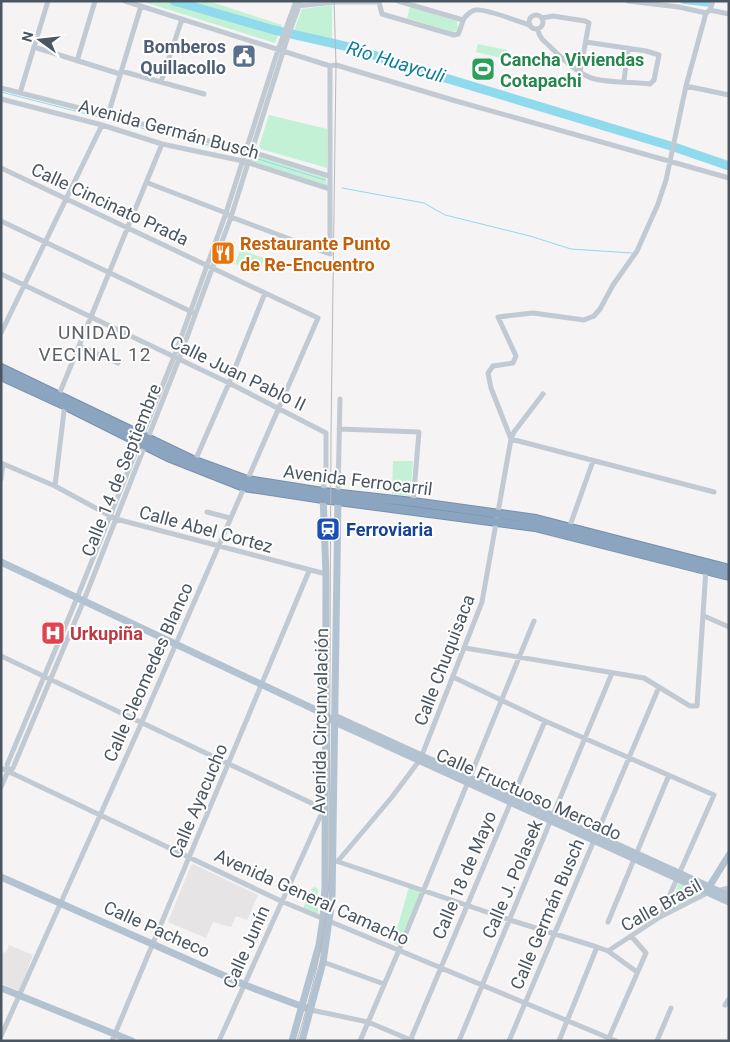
<svg xmlns="http://www.w3.org/2000/svg" width="730" height="1042" viewBox="0 0 730 1042" font-family="Roboto,sans-serif">
<style>
.education{fill:#e6e4e5}
.green{fill:#c3f1d5}
.lines{fill:none;stroke-linecap:round;stroke-linejoin:round}
.stream{stroke:#90daee;stroke-width:1}
.canal{stroke:#90daee;stroke-width:5.5}
.river{stroke:#90daee;stroke-width:9}
.highway-casing{stroke:#7690ad;stroke-width:10}
.minor{stroke:#c1cad2;stroke-width:5}
.major{stroke:#b3c2d1;stroke-width:7}
.highway{stroke:#8ba5c1;stroke-width:8}
.tram{stroke:#b5b8bd;stroke-width:1}
.labels{text-anchor:middle;dominant-baseline:central;stroke-width:4;stroke-linejoin:round;paint-order:stroke}
.service-label{font-size:18px;font-weight:bold;fill:#4e5e75;stroke:#fff;text-anchor:end}
.leisure-label{font-size:18px;font-weight:bold;fill:#27864d;stroke:#fff;text-anchor:start}
.street-label{font-size:18px;fill:#4a5661;stroke:#fff}
.food-label{font-size:18px;font-weight:bold;fill:#c56008;stroke:#fff;text-anchor:start}
.transit-label{font-size:18px;font-weight:bold;fill:#164399;stroke:#fff;text-anchor:start}
.health-label{font-size:18px;font-weight:bold;fill:#be3a42;stroke:#fff;text-anchor:start}
.water-label{font-size:19px;font-style:italic;fill:#0c7c9b;stroke:#fff}
.neighbourhood-label{font-size:19px;letter-spacing:1px;fill:#5f6368;stroke:#fff}
</style>
<rect width="100%" height="100%" fill="#f5f3f3"/>
<path class="education" d="M193 864 258 895 247 920 236 916 231 927 213 922 206 938 168 922 191 865Z
M9 945 33 955 19 991 1 983V956L3 952 6 953Z"/>
<path class="green" d="M141 1H208L282 25 275 43Z
M332 5V40L294 31 302 9Z
M410 7 457 21 458 30 453 32 407 18Z
M478 44 507 50 505 59 476 52Z
M475 59 494 65 490 79 472 73Z
M269 115 327 129V168L261 149 259 146Z
M254 155 326 178 327 186 251 162Z
M240 250 264 258 259 272 235 264Z
M393 461H413L410 496 392 494Z
M679 882 700 892 699 894 668 911Z
M315 887 318 889V914L303 908 312 888Z
M409 887 421 892 398 945 393 943Z"/>
<g class="lines">
<path class="stream" d="M1 92 243 154
M255 158 325 180
M342 188 424 203 445 215 530 236 571 249 632 253"/>
<path class="canal" d="M683 1 709 4"/>
<path class="river" d="M174 1 274 30 349 47 422 71 674 147 729 166"/>
<g class="highway-casing">
<path id="highway" d="M1 368 195 461 247 480 323 492 413 502 536 519 729 569
M1 376 64 405 168 457 244 487 323 499 535 527 729 576"/>
</g>
<path class="minor" d="M125 1 330 66 336 65 456 101 729 178
M380 1 379 2 382 14 454 35 458 34C462 28 461 21 466 16 468 14 473 10 476 10 485 8 519 22 530 25
M398 1 463 20
M628 1 679 7 706 13
M297 6 334 2H379
M710 10 729 14
M529 22a7 7 0 1 1 14 0a7 7 0 1 1-14 0Z
M542 18 553 16 585 21 589 23 580 72
M538 29 539 34 542 39C556 52 577 75 595 79 613 83 632 82 650 84L654 80 659 55 646 51 586 42
M34 47 120 74
M77 61 95 1
M121 71 204 94
M624 81 628 48
M161 82 182 19
M686 86 729 95
M1 88 252 152 329 176
M20 93 48 1
M1 99 102 125 162 144 243 161 330 189
M108 115 141 6
M1 168 318 318 141 724 1 1036
M148 183 226 213 231 217 330 254V66
M1 221 194 313
M1 274 229 383 326 433V468L323 492
M1 333 102 125
M79 346 118 363
M58 397 162 144
M339 429 419 432 413 502
M511 439 491 388 488 373 493 366 513 363 516 356 498 317 533 313 584 320 594 316 600 309 613 285 637 251 658 204 666 180 686 86 706 13 710 10 713 1
M511 439 714 492
M195 461 229 383 265 293
M1 463 55 486 116 519 326 574
M1 479 3 464
M55 486 65 403
M338 494 340 399
M207 512 230 518
M567 534 593 461
M704 616 729 627
M465 648 644 678 690 706H697L706 569
M1 656 326 810 320 817 219 1041
M453 677 545 721 714 795 660 917
M1 768 281 901 616 1041
M8 771 13 768 84 600 179 359 231 217 288 36 301 1
M1 787 8 771 7 765 77 598 174 357 226 213 278 50 296 1
M336 861 510 920 597 947 608 951 637 972
M338 861 392 797 419 761 422 755 482 602 511 439 514 432 543 394
M717 891 729 888
M608 922 669 775
M608 951 660 917 709 892
M323 962 384 984
M725 1005 729 999
M311 1010 368 1022 413 1041
M608 1040 646 953 632 937
M112 1041 309 571
M360 1041 399 950 534 621
M410 1041 545 721
M459 1041 612 673
M509 1041 659 687
M559 1041 597 947
M657 1041 671 1008"/>
<path class="major" d="M1 562 318 711 335 722 729 902
M334 716 729 896
M1 877 245 985 306 1008
M708 891 709 887 729 855
M1 988 132 1041
M292 1041 319 945 323 919 325 887 326 574 323 495
M302 1041 323 962 332 900 338 497"/>
<use href="#highway" class="highway"/>
<path class="tram" d="M297 1041C313 988 326 937 329 882L331 434 336 65 334 1"/>
</g>
<defs>
<g id="civic-square" transform="scale(1.25)"><rect x="-9" y="-9" width="18" height="18" rx="4" fill="#5c6f8a" stroke="#fff"/><path d="M-.6-6.5H3V-4.5H.6V-3L4-1V1h2V6H-6V1h2V-1L-.6-3ZM-1.2 2.5V6h2.4V2.5Z" fill="#fff"/></g>
<g id="stadium-square" transform="scale(1.25)"><rect x="-9" y="-9" width="18" height="18" rx="4" fill="#2e9e5b" stroke="#fff"/><path d="M0-5a6.5 5 0 1 0 0 10a6.5 5 0 1 0 0-10ZM-3.5-1.8h7v3.6h-7Z" fill="#fff"/></g>
<g id="restaurant-square" transform="scale(1.25)"><rect x="-9" y="-9" width="18" height="18" rx="4" fill="#e8710a" stroke="#fff"/><path d="M-5-6h1v4h1v-4h1v4h1v-4h1v5L-1.5 .5V6h-2V.5L-5-1ZM5-6V6H3V1.5H1.5Q1.5-4 5-6Z" fill="#fff"/></g>
<g id="station-square" transform="scale(1.25)"><rect x="-9" y="-9" width="18" height="18" rx="4" fill="#1a4fb4" stroke="#fff"/><path d="M-3-6H3Q5-6 5-4V2Q5 4 3 4L4.5 6H3L1.5 4h-3L-3 6H-4.5L-3 4Q-5 4-5 2V-4Q-5-6-3-6ZM-3.5-4v3h7v-3ZM-3.5 1v1.5H-2V1ZM2 1v1.5H3.5V1Z" fill="#fff"/></g>
<g id="hospital-square" transform="scale(1.25)"><rect x="-9" y="-9" width="18" height="18" rx="4" fill="#e0444e" stroke="#fff"/><path d="M-5-5h3v3.5h4V-5h3V5h-3V1.5h-4V5h-3Z" fill="#fff"/></g>
</defs>
<g fill-rule="evenodd">
<use href="#civic-square" x="244" y="56"/>
<use href="#stadium-square" x="483" y="69"/>
<use href="#restaurant-square" x="223" y="253"/>
<use href="#station-square" x="328" y="529"/>
<use href="#hospital-square" x="53" y="633"/>
</g>
<g class="labels">
<g class="service-label">
<text x="226" y="46">Bomberos<tspan x="226" dy="21">Quillacollo</tspan></text>
</g>
<g class="leisure-label">
<text x="500" y="59">Cancha Viviendas<tspan x="500" dy="21">Cotapachi</tspan></text>
</g>
<g class="street-label">
<text transform="translate(169 129) rotate(15)">Avenida Germán Busch</text>
<text transform="translate(110 204) rotate(25)">Calle Cincinato Prada</text>
<text transform="translate(238 373) rotate(26)">Calle Juan Pablo II</text>
<text transform="translate(121 470) rotate(-68)">Calle 14 de Septiembre</text>
<text transform="translate(358 480) rotate(7)">Avenida Ferrocarril</text>
<text transform="translate(206 529) rotate(15)">Calle Abel Cortez</text>
<text transform="translate(444 660) rotate(-69)">Calle Chuquisaca</text>
<text transform="translate(148 672) rotate(-66)">Calle Cleomedes Blanco</text>
<text transform="translate(320 721) rotate(-89)">Avenida Circunvalación</text>
<text transform="translate(529 794) rotate(24)">Calle Fructuoso Mercado</text>
<text transform="translate(198 801) rotate(-67)">Calle Ayacucho</text>
<text transform="translate(464 875) rotate(-67)">Calle 18 de Mayo</text>
<text transform="translate(512 879) rotate(-67)">Calle J. Polasek</text>
<text transform="translate(312 897) rotate(24)">Avenida General Camacho</text>
<text transform="translate(661 905) rotate(-29)">Calle Brasil</text>
<text transform="translate(547 914) rotate(-67)">Calle Germán Busch</text>
<text transform="translate(157 929) rotate(24)">Calle Pacheco</text>
<text transform="translate(246 947) rotate(-66)">Calle Junín</text>
</g>
<g class="food-label">
<text x="240" y="243">Restaurante Punto<tspan x="240" dy="21">de Re-Encuentro</tspan></text>
</g>
<g class="transit-label">
<text x="346" y="529">Ferroviaria</text>
</g>
<g class="health-label">
<text x="70" y="633">Urkupiña</text>
</g>
<g class="water-label">
<text transform="translate(396 62) rotate(17)">Río Huayculi</text>
</g>
<g class="neighbourhood-label">
<text x="95" y="332">UNIDAD<tspan x="95" dy="22">VECINAL 12</tspan></text>
</g>
</g>
<rect width="730" height="1042" fill="none" stroke="#4a5661" stroke-width="5"/>
<g transform="translate(40 40) rotate(285)" stroke="#ffffff" stroke-width="4" paint-order="stroke">
<path d="M0-4L9 19L0 12L-9 19Z" fill="#4a5661"/>
<text y="-8" font-size="14" font-weight="bold" text-anchor="middle" fill="#4a5661">N</text>
</g>
</svg>
